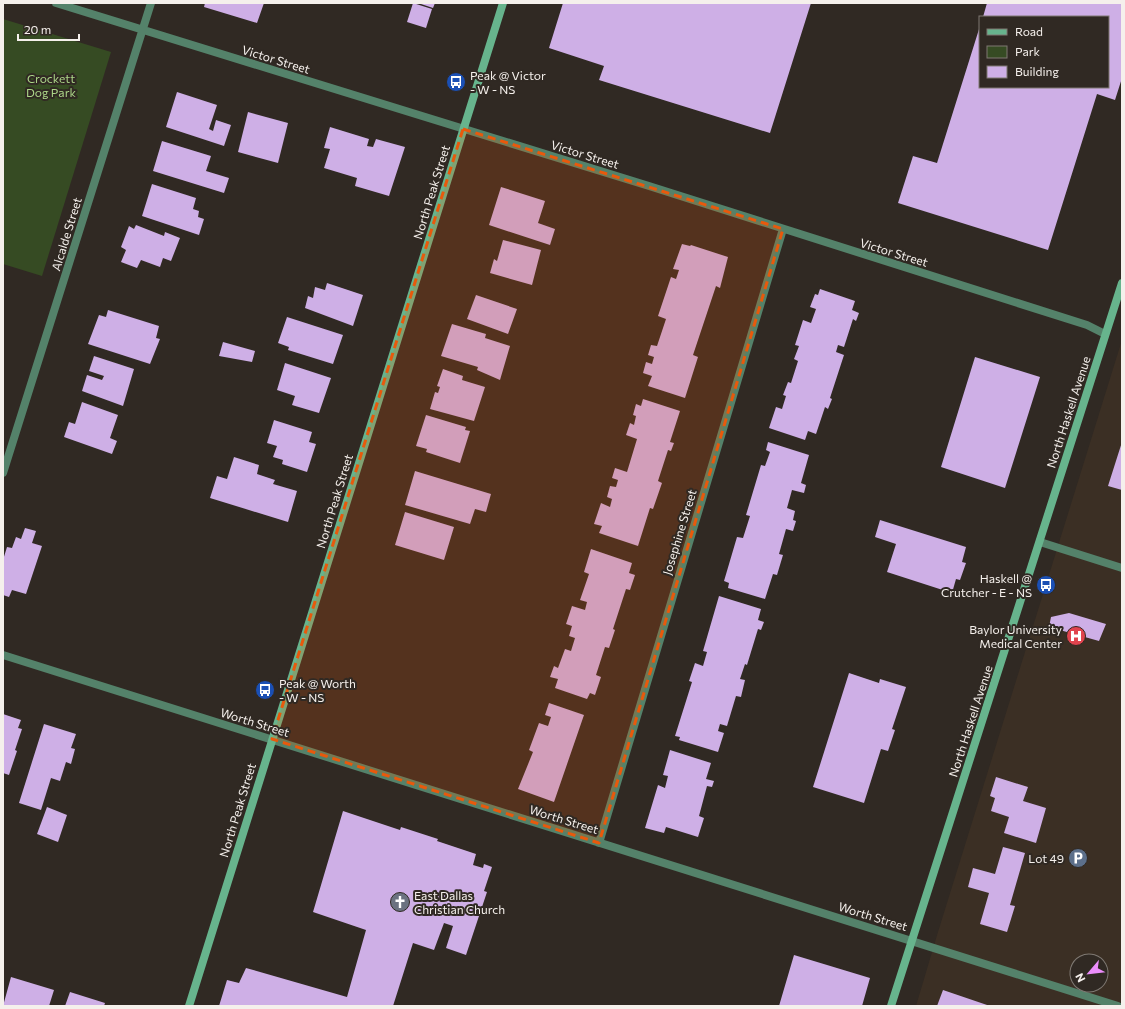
<svg xmlns="http://www.w3.org/2000/svg" width="1125" height="1009" viewBox="0 0 1125 1009" font-family="Commissioner,sans-serif">
<style>
.built{fill:#3b2f24;fill-rule:evenodd}
.green{fill:#364b23}
.building{fill:#ceafe6}
.lines{fill:none;stroke-linecap:round;stroke-linejoin:round}
.minor{stroke:#54826a;stroke-width:8}
.secondary{stroke:#67b48d;stroke-width:8}
.marked{fill:#e8590c;fill-opacity:0.2;stroke:#e8590c;stroke-width:3;stroke-dasharray:8 5;stroke-linejoin:round}
.labels{text-anchor:middle;dominant-baseline:central;stroke-width:4;stroke-linejoin:round;paint-order:stroke}
.street-label{font-size:12px;fill:#f5f0ec;stroke:#302923}
.poi-label{font-size:12px;fill:#f5f0ec;stroke:#302923;text-anchor:start}
.park-label{font-size:12px;fill:#acd688;stroke:#302923}
</style>
<rect width="100%" height="100%" fill="#302923"/>
<path class="built" d="M1122 340V1006H916L938 932ZM1077 961H1101V985H1077Z"/>
<path class="green" d="M3 19 111 52 42 276 3 264Z"/>
<path class="building" d="M205 3H264L257 23 204 7Z
M413 3 432 9 426 28 407 22Z
M418 3H435L433 8Z
M563 3H811L770 133 599 80 604 66 549 48Z
M987 3H1122V78L1115 100 1097 94 1048 250 898 203 913 156 937 163 980 26V87H1108V17H983Z
M177 92 217 105 209 129 213 131 216 120 231 125 224 146 166 127Z
M248 112 288 123 278 163 238 152Z
M330 127 369 139 367 146 373 147 376 139 405 147 389 196 355 186 357 178 324 168 330 149 324 148Z
M162 141 211 156 206 171 229 178 224 193 153 171Z
M152 184 196 198 193 209 199 211 198 217 204 219 199 235 142 216Z
M501 187 545 201 538 223 555 229 550 245 489 225Z
M136 225 164 236 165 232 180 238 171 261 163 258 160 267 141 260 137 268 121 262 126 250 121 247 129 226 134 229Z
M503 240 541 250 532 285 490 273 494 259 497 261Z
M682 244 690 246 691 245 728 257 720 288 716 286 693 355 698 357 685 398 648 386 652 376 643 373 646 362 652 364 654 357 648 355 651 345 657 346 666 319 658 316 671 277 676 279 679 270 673 269Z
M327 283 363 295 353 326 305 308 308 296 313 298 315 287 325 290Z
M820 289 855 301 852 310 859 313 856 321 853 319 844 347 838 345 836 352 844 355 830 398 832 399 828 409 825 407 816 434 808 431 805 440 769 428 776 407 782 409 786 396 783 395 788 382 791 383 798 361 794 359 799 346 795 345 803 320 811 323 816 309 810 307 815 294 818 295Z
M476 295 517 309 508 334 467 319Z
M108 310 159 326 156 338 160 339 150 364 88 344 99 315 106 317Z
M287 317 343 335 333 364 288 350 289 347 278 343Z
M452 324 486 334 485 338 510 346 500 380 477 370 478 367 441 356Z
M223 342 255 351 252 362 219 356Z
M94 356 134 369 123 406 82 391 87 375 102 380 104 376 89 371Z
M975 357 1040 377 1005 488 941 467Z
M285 363 331 378 319 413 292 405 295 396 277 390Z
M443 369 463 376 462 380 485 387 474 421 430 409 435 392 438 393 440 387 437 386Z
M643 399 680 411 670 442 674 443 671 451 668 450 658 481 662 483 653 509 650 508 638 546 599 533 602 526 594 524 601 503 610 507 612 499 607 497 610 486 616 487 618 480 612 478 615 468 627 472 637 439 626 435 630 423 634 425 636 416 633 415 636 404 641 406Z
M82 402 118 415 110 438 117 441 112 454 64 437 69 422 75 424Z
M426 415 466 427 465 430 470 431 460 463 426 452 427 449 416 446Z
M274 420 312 432 309 442 316 444 307 472 282 464 283 460 273 457 277 446 267 443Z
M768 442 809 455 801 483 806 485 804 493 792 490 787 508 795 511 793 520 796 521 793 531 786 529 779 554 783 555 777 575 773 574 765 599 728 588 729 583 724 581 737 537 743 538 750 516 746 515 761 465 765 466 770 452 766 450Z
M1122 442V490L1108 486Z
M234 457 259 465 257 474 275 480 273 484 297 491 288 522 210 498 217 476 227 479Z
M415 471 491 494 486 512 475 509 470 524 405 505Z
M405 512 454 527 444 560 395 545Z
M880 520 966 547 962 562 966 563 960 580 956 579 952 593 887 572 896 544 875 537Z
M25 528 36 531 32 543 42 546 26 594 12 590 9 597 3 595V560L7 547 12 548 16 537 21 539Z
M591 549 632 563 629 573 635 575 630 590 626 589 613 629 615 630 609 648 605 647 596 675 601 677 595 695 590 693 587 699 555 688 558 679 550 677 554 666 558 668 565 649 571 651 575 638 569 636 572 626 566 624 572 606 585 610 587 602 580 600 589 574 584 572Z
M719 596 761 609 758 620 764 622 761 630 758 629 747 665 745 664 740 679 745 680 741 697 736 696 727 726 720 724 718 731 724 733 718 752 679 740 680 737 675 736 692 682 689 681 695 663 703 666 707 652 703 651Z
M1069 613 1106 624 1099 641 1049 627 1051 617Z
M849 673 879 683 880 679 906 687 892 729 895 730 888 751 881 749 864 803 813 787Z
M549 703 584 715 554 802 518 789 533 752 529 750 539 723 548 726 551 717 545 715Z
M3 714 21 720 18 728 22 729 15 750 17 751 9 775 3 773Z
M44 724 76 734 71 748 75 749 71 764 66 762 60 781 51 778 41 810 19 803Z
M670 750 711 763 706 779 714 781 712 787 707 786 699 816 704 818 698 837 666 827 664 833 645 828 658 785 665 788 668 776 663 775Z
M996 777 1028 787 1023 801 1046 808 1036 843 1004 833 1009 817 991 811 995 798 990 796Z
M47 807 67 815 58 842 37 834Z
M343 811 400 830 401 827 438 839 437 841 476 854 473 865 483 868 484 864 492 867 484 891 487 892 466 955 446 948 453 926 444 923 434 950 413 943 393 1006H219L227 980 239 983 246 968 347 997 366 930 313 912Z
M1003 847 1025 853 1010 905 1015 906 1007 932 980 924 989 893 968 887 973 868 995 874Z
M794 955 870 978 862 1006H779Z
M11 977 54 990 49 1006H3Z
M943 990 990 1006H937Z
M70 992 105 1003 104 1006H65Z"/>
<g class="lines">
<path class="minor" d="M56 3 649 186 1087 325 1105 334
M3 473 151 3
M1040 542 1122 568
M3 655 1118 1006
M599 843 783 229"/>
<path class="secondary" d="M189 1006 503 3
M891 1006 1122 283"/>
</g>
<path class="marked" d="M463 129 783 229 599 843 272 739Z"/>
<defs>
<g id="bus-disc" transform="scale(1)"><circle r="9.5" fill="#1a4fb4" stroke="#302923"/><path d="M-5-6H5V4H4V6H2V4H-2V6H-4V4H-5ZM-3.5-4V0h7V-4ZM-3.5 1.2v1.5H-2V1.2ZM2 1.2v1.5H3.5V1.2Z" fill="#fff"/></g>
<g id="hospital-disc" transform="scale(1)"><circle r="9.5" fill="#e0444e" stroke="#302923"/><path d="M-5-5h3v3.5h4V-5h3V5h-3V1.5h-4V5h-3Z" fill="#fff"/></g>
<g id="parking-disc" transform="scale(1)"><circle r="9.5" fill="#5c6f8a" stroke="#302923"/><path d="M-3.5-5.5H1a3.5 3.5 0 0 1 0 7H-1V5.5H-3.5ZM-1-3.4V-.6H.8a1.4 1.4 0 0 0 0-2.8Z" fill="#fff"/></g>
<g id="church-disc" transform="scale(1)"><circle r="9.5" fill="#6b7280" stroke="#302923"/><path d="M-1.2-6h2.4v3.5h3.3v2.4h-3.3V6h-2.4V-.1h-3.3v-2.4h3.3Z" fill="#fff"/></g>
</defs>
<g fill-rule="evenodd">
<use href="#bus-disc" x="456" y="82"/>
<use href="#bus-disc" x="1046" y="585"/>
<use href="#hospital-disc" x="1076" y="636"/>
<use href="#bus-disc" x="265" y="690"/>
<use href="#parking-disc" x="1078" y="858"/>
<use href="#church-disc" x="400" y="902"/>
</g>
<g class="labels">
<g class="street-label">
<text transform="translate(276 59) rotate(17)">Victor Street</text>
<text transform="translate(585 154) rotate(17)">Victor Street</text>
<text transform="translate(431 192) rotate(-73)">North Peak Street</text>
<text transform="translate(66 234) rotate(-73)">Alcalde Street</text>
<text transform="translate(894 252) rotate(17)">Victor Street</text>
<text transform="translate(1068 412) rotate(-72)">North Haskell Avenue</text>
<text transform="translate(334 501) rotate(-73)">North Peak Street</text>
<text transform="translate(679 532) rotate(-73)">Josephine Street</text>
<text transform="translate(970 721) rotate(-72)">North Haskell Avenue</text>
<text transform="translate(255 722) rotate(17)">Worth Street</text>
<text transform="translate(237 810) rotate(-73)">North Peak Street</text>
<text transform="translate(564 819) rotate(17)">Worth Street</text>
<text transform="translate(873 916) rotate(17)">Worth Street</text>
</g>
<g class="poi-label">
<text x="470" y="75">Peak @ Victor<tspan x="470" dy="14">- W - NS</tspan></text>
<text x="1032" y="578" text-anchor="end">Haskell @<tspan x="1032" dy="14">Crutcher - E - NS</tspan></text>
<text x="1062" y="629" text-anchor="end">Baylor University<tspan x="1062" dy="14">Medical Center</tspan></text>
<text x="279" y="683">Peak @ Worth<tspan x="279" dy="14">- W - NS</tspan></text>
<text x="1064" y="858" text-anchor="end">Lot 49</text>
<text x="414" y="895">East Dallas<tspan x="414" dy="14">Christian Church</tspan></text>
</g>
<g class="park-label">
<text x="51" y="78">Crockett<tspan x="51" dy="14">Dog Park</tspan></text>
</g>
</g>
<rect width="1125" height="1009" fill="none" stroke="#f5f0ec" stroke-width="8"/>
<rect x="979" y="16" width="130" height="72" fill="#302923" stroke="#7f7973"/>
<rect x="987" y="29" width="20" height="6" fill="#67b48d" stroke="#7f7973"/>
<text x="1015" y="36" font-size="12" fill="#f5f0ec">Road</text>
<rect x="987" y="46" width="20" height="12" fill="#364b23" stroke="#7f7973"/>
<text x="1015" y="56" font-size="12" fill="#f5f0ec">Park</text>
<rect x="987" y="66" width="20" height="12" fill="#ceafe6" stroke="#7f7973"/>
<text x="1015" y="76" font-size="12" fill="#f5f0ec">Building</text>
<g transform="translate(1089 973) rotate(242)"><circle r="19" fill="#302923" stroke="#7f7973"/>
<path d="M0-3L7 15L0 10L-7 15Z" fill="#eb8dfb"/>
<text y="-6" font-size="11" font-weight="bold" text-anchor="middle" fill="#f5f0ec">N</text>
</g>
<path d="M18 34v6h61v-6" fill="none" stroke="#f5f0ec" stroke-width="2"/>
<text x="24" y="34" font-size="12" fill="#f5f0ec" stroke="#302923" stroke-width="3" paint-order="stroke">20 m</text>
</svg>
